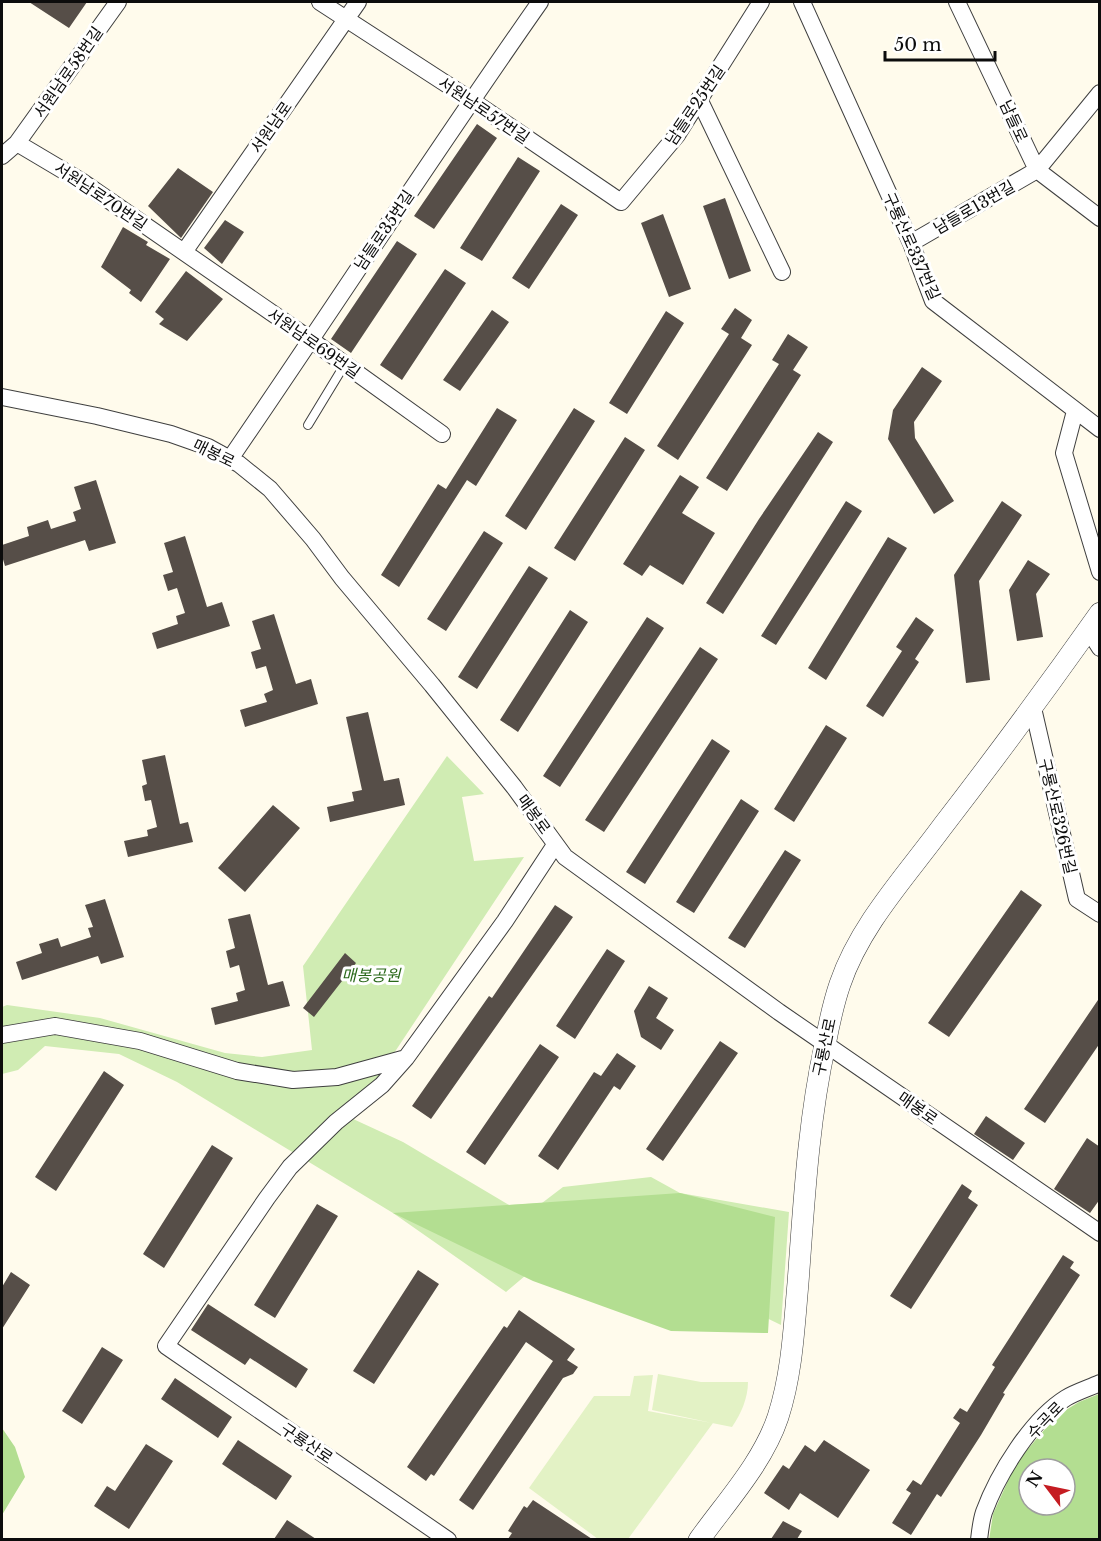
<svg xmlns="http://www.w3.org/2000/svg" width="1101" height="1541" viewBox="0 0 1101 1541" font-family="'Libre Baskerville','Noto Sans KR',serif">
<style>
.green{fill:#d0ecb3}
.forest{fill:#b3de91;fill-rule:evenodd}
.pitch{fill:#e3f2c5}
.building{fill:#564e48}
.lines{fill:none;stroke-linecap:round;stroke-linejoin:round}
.service-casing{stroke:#3f3f3f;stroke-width:10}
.minor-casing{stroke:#3f3f3f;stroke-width:18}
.tertiary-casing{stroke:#3f3f3f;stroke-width:22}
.service{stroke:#fff;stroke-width:8}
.minor{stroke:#fff;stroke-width:16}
.tertiary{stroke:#fff;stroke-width:21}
.labels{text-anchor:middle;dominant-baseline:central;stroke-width:6;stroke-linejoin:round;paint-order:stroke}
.street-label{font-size:16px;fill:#0c0c0c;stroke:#fff}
.park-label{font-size:16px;font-style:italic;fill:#296819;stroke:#fff}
</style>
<rect width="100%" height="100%" fill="#fffbec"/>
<path class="green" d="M447 756 484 794 462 797 474 861 524 857 351 1118 403 1142 509 1205 542 1203 563 1187 651 1177 680 1193 789 1212 781 1325 596 1235 564 1243 506 1292 393 1213 177 1082 119 1054 45 1046 18 1070 2 1074V1007L7 1005 100 1018 225 1053 262 1057 312 1050 303 966Z"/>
<path class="forest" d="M680 1193 775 1217 768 1333 671 1331 533 1281 393 1213Z
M1099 1394V1539L989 1540 993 1514 1016 1463 1056 1416 1079 1402ZM1029 1469H1065V1505H1029Z
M2 1428 15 1447 25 1477 2 1515Z"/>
<path class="pitch" d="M658 1374 701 1382H748C748 1398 741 1414 732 1427L712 1423H713L628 1539H598L529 1488 594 1396H630L634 1376 653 1375 648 1411 712 1423 652 1410Z"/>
<path class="building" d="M29 2H87L69 28Z
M477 124 497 138 434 229 414 216Z
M518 157 540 171 482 261 460 248Z
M178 168 213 192 181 238 148 206Z
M725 198 751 271 729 279 703 206Z
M561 204 578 215 529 289 512 278Z
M663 214 691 289 669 297 641 223Z
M225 220 244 232 222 264 204 248Z
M123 227 148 242 146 245 170 259 141 302 129 293 131 290 101 267Z
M397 241 417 254 351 353 331 339Z
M445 269 466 283 402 380 380 365Z
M186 271 223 299 187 341 159 324 164 319 155 312Z
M735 308 752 320 741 338 752 345 678 460 657 446 729 334 721 329Z
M492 310 509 322 460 391 443 380Z
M666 311 684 323 627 414 609 403Z
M788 334 808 347 793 370 801 375 727 491 706 478 779 364 772 360Z
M922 367 942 381 914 422 915 438 954 501 934 514 888 439 893 410Z
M497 408 517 420 476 486 467 480 399 587 381 575 438 484 446 489Z
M574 408 595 421 526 530 505 516Z
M818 432 833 442 723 614 706 603 759 519Z
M625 437 645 450 575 561 554 548Z
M680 475 699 487 682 513 715 533 683 585 650 565 642 576 623 564Z
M96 480 116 543 89 551 85 540 5 566 2 556V545L29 536 27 527 48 520 51 529 76 521 73 512 81 509 74 487Z
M846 501 862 511 776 645 761 636Z
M1002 501 1022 515 979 581 990 680 966 683 954 575Z
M484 531 503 543 446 631 427 619Z
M185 536 207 607 222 602 230 626 157 649 152 633 178 624 176 616 185 613 177 588 168 591 163 575 173 572 164 543Z
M888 537 907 548 826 680 808 668Z
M1028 560 1050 574 1036 594 1043 637 1017 641 1009 590Z
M529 566 548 578 477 689 458 677Z
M570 610 588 622 518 732 500 720Z
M274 614 296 684 311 679 318 704 245 727 240 710 267 702 264 694 273 690 266 666 256 669 251 652 261 649 252 621Z
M647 617 664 628 560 787 543 776Z
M916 617 934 630 915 659 919 662 883 717 866 706 902 651 896 647Z
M700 647 718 659 604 832 585 820Z
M368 712 384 781 399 778 405 805 330 822 327 807 354 801 352 792 362 790 346 717Z
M826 725 847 738 794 822 774 809Z
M712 739 730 751 645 884 626 872Z
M165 755 180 824 188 822 193 842 128 857 124 841 148 836 147 830 157 827 151 800 145 801 142 786 147 784 142 760Z
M741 799 759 811 694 913 676 902Z
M273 805 300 828 245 892 218 868Z
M785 850 801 860 745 948 728 938Z
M1021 890 1042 905 949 1037 928 1023Z
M105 899 124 957 101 964 98 956 22 980 16 962 42 953 39 944 58 938 61 947 91 937 88 928 93 927 85 905Z
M555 905 573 917 431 1119 412 1106 489 996 492 998Z
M250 914 268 985 283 981 290 1006 215 1025 211 1008 238 1001 236 993 245 990 239 965 230 968 226 951 235 948 228 919Z
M607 949 625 961 575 1039 556 1026Z
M345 953 356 963 314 1017 303 1008Z
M649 986 668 998 656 1018 674 1030 661 1050 641 1037 634 1011Z
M1100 997V1043L1045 1123 1024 1109Z
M720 1041 738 1053 663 1161 646 1149Z
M540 1044 559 1057 485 1165 466 1152Z
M617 1053 636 1066 620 1090 614 1086 558 1170 538 1156 594 1072 601 1076Z
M104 1071 124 1085 56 1191 35 1177Z
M986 1116 1025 1143 1013 1160 974 1134Z
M1087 1138 1100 1147V1199L1090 1213 1054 1189Z
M212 1145 233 1158 164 1268 143 1254Z
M962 1184 972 1191 968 1198 978 1205 911 1309 890 1296Z
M317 1204 338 1216 275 1318 254 1305Z
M1063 1255 1074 1262 1070 1268 1080 1275 1003 1393 1005 1394 981 1435 941 1497 937 1494 911 1535 892 1523 911 1493 906 1490 913 1480 921 1485 960 1423 953 1418 960 1408 967 1412 995 1367 992 1365Z
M418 1270 439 1284 374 1384 353 1371Z
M11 1272 30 1285 2 1329V1287Z
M208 1304 308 1369 296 1388 250 1358 245 1365 191 1330Z
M519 1310 575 1349 567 1360 578 1367 573 1374 563 1378 473 1510 459 1500 553 1361 526 1342 434 1476 431 1474 426 1481 407 1467 504 1326 507 1328Z
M102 1347 123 1360 82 1424 62 1411Z
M175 1378 232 1417 218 1438 161 1399Z
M238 1440 292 1476 276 1500 222 1464Z
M824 1440 870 1470 838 1518 800 1493 789 1510 764 1493 783 1465 789 1469 805 1445 815 1452Z
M146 1444 173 1461 129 1529 94 1506 107 1486 115 1491Z
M533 1500 592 1539H508L512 1533 508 1531 524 1506 527 1508Z
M287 1520 316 1539H274Z
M783 1521 802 1531 797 1539H771Z"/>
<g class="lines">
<g class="service-casing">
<path id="service" d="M308 425 345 364"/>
</g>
<g class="minor-casing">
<path id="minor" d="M320 2 471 100 621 202 677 135 761 2
M802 2 911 243 933 301 1100 429
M957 2 1037 170 1100 218
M699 99 782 272
M17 143 81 181 311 340 442 434
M2 156 17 143 118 2
M911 243 1037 170 1100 93
M184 252 358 2
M2 397 97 416 171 434 208 447 239 464 270 489 313 539 342 578 432 685 514 787 565 857 779 1012 1100 1233
M1075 411 1064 453 1100 572
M230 459C334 307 434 153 540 2
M1088 629 1100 648
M1033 708 1077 899 1100 914
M2 1035 55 1026 140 1041 237 1071 293 1080 337 1077 406 1058
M448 1540 166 1346 267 1198 290 1167 336 1122 382 1085 406 1058 505 921 555 845
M979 1540C980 1531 981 1521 984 1512 998 1474 1031 1420 1066 1398 1076 1392 1089 1388 1100 1383"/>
</g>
<g class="tertiary-casing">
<path id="tertiary" d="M699 1540C727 1501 763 1462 778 1417 792 1374 794 1328 798 1283 804 1203 808 1123 825 1045 829 1024 833 1004 840 984 860 925 906 876 942 827 996 757 1049 685 1100 613"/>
</g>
<use href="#service" class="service"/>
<use href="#minor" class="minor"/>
<use href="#tertiary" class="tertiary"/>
</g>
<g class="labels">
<g class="street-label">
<text transform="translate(68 72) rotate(-55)">서원남로58번길</text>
<text transform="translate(695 105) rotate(-56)">남들로25번길</text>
<text transform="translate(484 110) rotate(34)">서원남로57번길</text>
<text transform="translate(1014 121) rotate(65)">남들로</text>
<text transform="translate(271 127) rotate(-55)">서원남로</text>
<text transform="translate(101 196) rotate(34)">서원남로70번길</text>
<text transform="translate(974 207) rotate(-30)">남들로13번길</text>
<text transform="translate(384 230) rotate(-56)">남들로35번길</text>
<text transform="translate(912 246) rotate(66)">구룡산로337번길</text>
<text transform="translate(314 343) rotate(35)">서원남로69번길</text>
<text transform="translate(214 453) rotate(26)">매봉로</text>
<text transform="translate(534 814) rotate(54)">매봉로</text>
<text transform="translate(1058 816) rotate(77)">구룡산로326번길</text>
<text transform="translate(824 1047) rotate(-78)">구룡산로</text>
<text transform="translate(918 1108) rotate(35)">매봉로</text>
<text transform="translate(1045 1420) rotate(-46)">수곡로</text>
<text transform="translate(307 1443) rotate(34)">구룡산로</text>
</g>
<g class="park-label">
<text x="371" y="975">매봉공원</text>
</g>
</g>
<rect width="1101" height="1541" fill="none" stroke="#0c0c0c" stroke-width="6"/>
<g transform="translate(1047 1487) rotate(302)"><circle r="28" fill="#ffffff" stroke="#9e9e9e" stroke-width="1.5"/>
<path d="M0-4.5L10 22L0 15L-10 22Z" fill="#c51c22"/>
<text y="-9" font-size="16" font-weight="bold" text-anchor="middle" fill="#0c0c0c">N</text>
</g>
<path d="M885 51v9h110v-9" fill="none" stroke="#0c0c0c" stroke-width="3"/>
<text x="894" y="51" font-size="18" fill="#0c0c0c" stroke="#ffffff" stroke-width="4.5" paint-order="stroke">50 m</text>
</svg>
